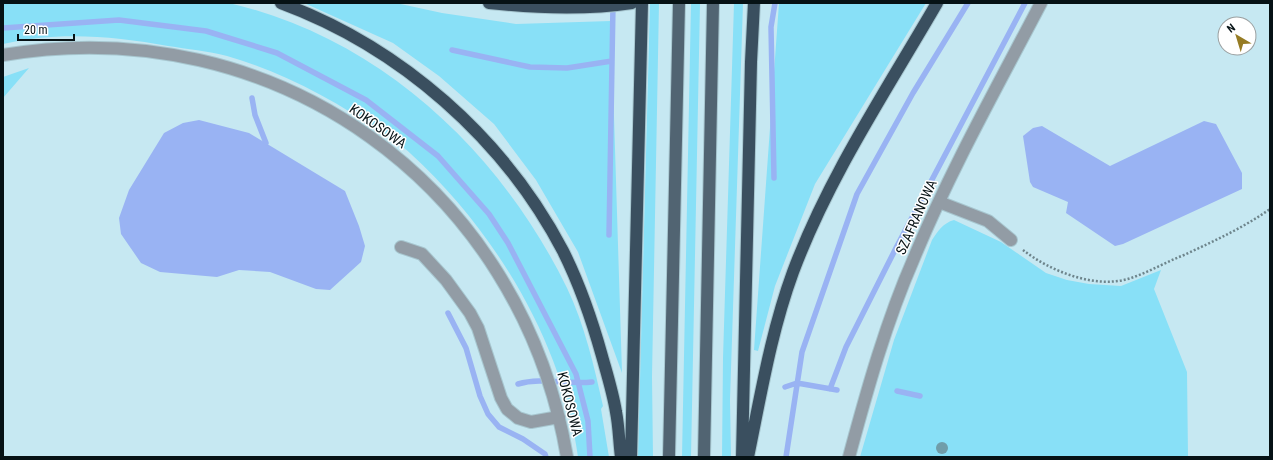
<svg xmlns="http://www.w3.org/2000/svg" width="1273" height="460" viewBox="0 0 1273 460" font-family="'Roboto Condensed',sans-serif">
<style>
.green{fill:#88e0f7}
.water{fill:#99b3f3}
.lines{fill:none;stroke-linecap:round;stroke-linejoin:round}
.stream{stroke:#99b3f3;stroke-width:5.5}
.minor-casing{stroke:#a7c6cf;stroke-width:14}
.major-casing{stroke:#a7c6cf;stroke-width:14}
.highway-casing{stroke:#a7c6cf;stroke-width:14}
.path{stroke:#6e858c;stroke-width:2.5;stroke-dasharray:2 2;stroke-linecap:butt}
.minor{stroke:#929ca5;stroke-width:12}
.major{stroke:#516472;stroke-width:12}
.highway{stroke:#3a4f5f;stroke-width:12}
.tree{fill:#709da9}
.labels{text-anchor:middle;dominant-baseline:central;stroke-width:3;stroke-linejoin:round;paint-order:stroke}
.street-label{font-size:14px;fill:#061215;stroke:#fff}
</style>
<rect width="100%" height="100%" fill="#c6e8f2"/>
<path class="green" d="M3 3H229C380 38 500 151 567 288 585 326 594 366 603 406L601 409 609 457H578C563 343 495 231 411 154 403 146 392 140 382 133 335 100 282 72 227 56 208 51 187 49 168 46 114 36 57 31 3 44Z
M304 3H396L442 13 516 24 611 21 622 373 578 252 536 180 494 124 439 76 393 43Z
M650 3H659L652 377 653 457H638Z
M691 3H700L691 457H682Z
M734 3H743L730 400 731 457H722L723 358Z
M779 3H926L815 184 775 286 758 351 754 350Z
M29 68 3 98V77Z
M954 220 1001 242 1046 273 1067 280 1089 284 1121 286 1161 270 1154 289 1187 372 1188 457H860L894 340 932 240C938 231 943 223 954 220Z"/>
<path class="water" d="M199 120 249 133 345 191 359 226 365 246 361 262 330 290 316 289 270 272 239 270 217 277 160 272 141 263 121 234 119 218 129 190 164 133 183 123Z
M1204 121 1216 124 1242 173V189L1123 244 1115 246 1066 213 1068 202 1033 187 1030 182 1023 136 1033 128 1042 126 1110 166Z"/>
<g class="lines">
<path class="stream" d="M3 28 119 20 206 31 277 53 366 100 438 156 489 214 508 243 576 374 588 421 590 457
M452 50 530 67 567 68 612 61
M252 98 255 115 266 143
M774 178 771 27 775 3
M609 235 613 5
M448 313 466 348 480 396 488 414 499 427 523 439 545 454 546 457
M518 384C542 377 567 385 592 382
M785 387 797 383 837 390
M830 389 846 347 896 248 1025 3
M897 391 920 396
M786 457 802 352 857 194 913 93 968 3"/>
<g class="minor-casing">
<path id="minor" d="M3 55C275 9 521 185 567 457
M939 202 988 221 1011 240
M401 247 422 254 446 280 470 313 478 328 501 398 507 409 518 418 531 422 559 417
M849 457C867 390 886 322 914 258 950 171 997 87 1041 3"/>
</g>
<g class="major-casing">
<path id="major" d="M669 457 679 3
M704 457 713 3"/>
</g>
<g class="highway-casing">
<path id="highway" d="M281 3C400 47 504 138 563 251 580 285 592 320 602 356 607 374 613 393 616 412 619 427 619 442 621 457
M489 3C536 8 585 10 632 3
M631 457 642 3
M742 457 751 62 754 3
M748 457C761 394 771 332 793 272 829 176 886 91 937 3"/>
</g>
<path class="path" d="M1023 250C1050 271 1096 290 1131 278 1149 272 1166 262 1184 255 1214 241 1243 228 1270 209"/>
<use href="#minor" class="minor"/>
<use href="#major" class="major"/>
<use href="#highway" class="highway"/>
</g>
<circle class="tree" cx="942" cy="448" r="6"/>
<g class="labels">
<g class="street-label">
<text transform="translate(378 126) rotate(35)">KOKOSOWA</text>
<text transform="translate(916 217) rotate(-66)">SZAFRANOWA</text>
<text transform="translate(570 404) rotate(76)">KOKOSOWA</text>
</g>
</g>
<rect width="1273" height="460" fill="none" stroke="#061215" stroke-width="8"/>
<g transform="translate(1237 36) rotate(322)"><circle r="19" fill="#ffffff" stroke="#9ba0a1"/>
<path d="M0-3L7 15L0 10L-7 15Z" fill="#967c24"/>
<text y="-6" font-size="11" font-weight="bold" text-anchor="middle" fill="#061215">N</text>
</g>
<path d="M18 34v6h56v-6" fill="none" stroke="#061215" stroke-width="2"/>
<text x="24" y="34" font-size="12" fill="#061215" stroke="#ffffff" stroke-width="3" paint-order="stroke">20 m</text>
</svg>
